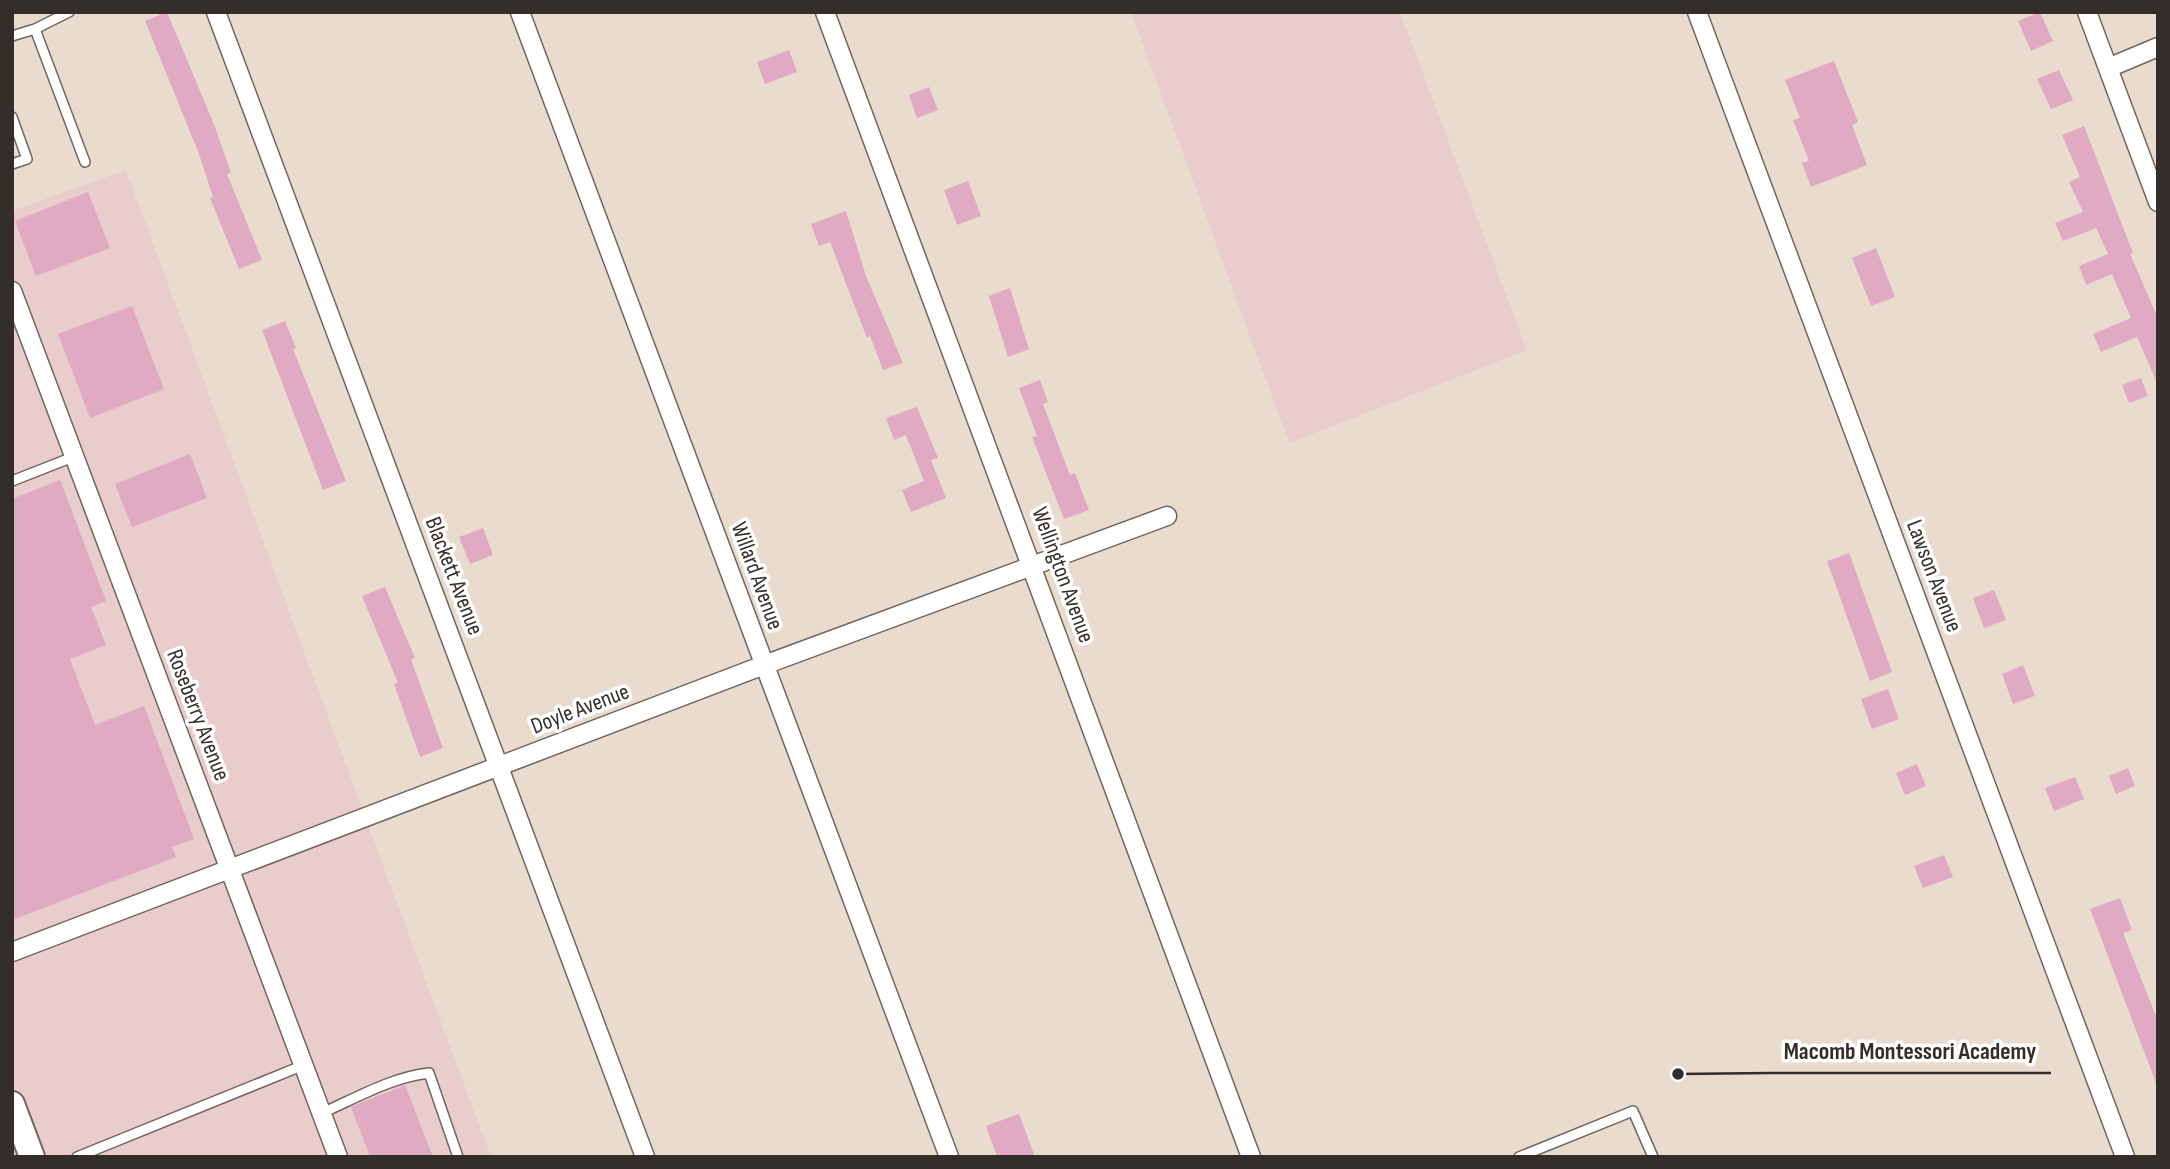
<svg xmlns="http://www.w3.org/2000/svg" width="2170" height="1169" viewBox="0 0 2170 1169" font-family="'Sofia Sans Condensed',sans-serif">
<style>
.industrial{fill:#e8cdcc}
.building{fill:#e0aac2}
.lines{fill:none;stroke-linecap:round;stroke-linejoin:round}
.service-casing{stroke:#72665b;stroke-width:12}
.minor-casing{stroke:#72665b;stroke-width:21}
.secondary-casing{stroke:#72665b;stroke-width:28}
.service{stroke:#fff;stroke-width:9}
.minor{stroke:#fff;stroke-width:18}
.secondary{stroke:#fff;stroke-width:24}
.labels{text-anchor:middle;dominant-baseline:central;stroke-width:7;stroke-linejoin:round;paint-order:stroke}
.street-label{font-size:23px;fill:#332e29;stroke:#fff}
.leader{fill:none;stroke:#332e29;stroke-width:2.5}
.callout-dot{fill:#332e29;stroke:#fff;stroke-width:2.5}
.callout-label{font-size:24px;text-anchor:middle;font-weight:bold;fill:#332e29;stroke:#fff;stroke-width:7;stroke-linejoin:round;paint-order:stroke}
</style>
<rect width="100%" height="100%" fill="#e9dccf"/>
<path class="industrial" d="M1131 12H1400L1527 350 1289 443Z
M126 170 491 1157H12V211Z"/>
<path class="building" d="M167 12 215 127 231 173 227 174 262 260 239 269 210 198 213 197 199 154 145 21Z
M2040 12 2053 41 2031 51 2018 21Z
M789 50 797 72 765 84 757 62Z
M1834 61 1858 122 1852 125 1867 165 1811 187 1802 163 1809 161 1793 120 1800 118 1785 80Z
M2059 70 2073 100 2051 109 2037 79Z
M929 87 938 110 917 118 909 95Z
M2084 126 2133 253 2130 254 2158 318V385L2137 337 2101 352 2093 334 2131 318 2112 274 2086 285 2079 266 2108 254 2096 228 2063 241 2055 223 2083 212 2069 182 2080 177 2062 135Z
M968 181 981 216 957 225 944 190Z
M88 192 110 248 36 276 15 221Z
M846 211 866 276 903 363 883 370 870 336 867 338 830 242 819 246 811 224Z
M1876 248 1895 297 1871 306 1852 258Z
M1010 288 1029 349 1008 357 989 296Z
M132 306 164 389 90 418 58 334Z
M285 321 296 348 293 349 346 481 323 490 262 330Z
M2141 378 2148 396 2129 403 2122 385Z
M1040 380 1048 402 1043 404 1070 475 1075 473 1089 510 1064 519 1032 437 1037 436 1019 388Z
M917 407 938 458 931 460 946 498 911 512 902 490 924 481 906 435 894 440 886 418Z
M190 454 207 498 132 527 115 484Z
M60 480 106 601 91 607 106 645 70 659 95 725 144 706 194 839 172 847 176 857 12 920V499Z
M483 528 493 555 470 564 459 537Z
M1849 553 1892 672 1870 681 1827 561Z
M385 587 415 658 411 659 443 748 420 757 394 684 398 683 362 596Z
M1994 590 2006 620 1984 628 1973 598Z
M2023 665 2035 696 2013 704 2002 674Z
M1888 689 1899 719 1872 729 1861 699Z
M1917 764 1926 786 1905 795 1896 773Z
M2128 768 2135 786 2116 794 2109 776Z
M2075 777 2084 799 2054 811 2045 788Z
M1944 855 1953 877 1923 888 1914 866Z
M2120 898 2132 930 2123 933 2158 1021V1088L2090 909Z
M405 1085 433 1157H370L351 1107Z
M1019 1114 1035 1157H997L986 1126Z"/>
<g class="lines">
<g class="service-casing">
<path id="service" d="M69 12 35 29 85 162
M12 36 35 29
M12 117 27 159 12 164
M12 481 73 457
M322 1113C356 1098 392 1077 429 1073L458 1157
M77 1157 304 1065
M1519 1157 1633 1111 1653 1157"/>
</g>
<g class="minor-casing">
<path id="minor" d="M216 12 645 1157
M520 12 949 1157
M825 12 1251 1157
M1697 12 2125 1157
M2087 12 2158 202
M2108 68 2158 47
M12 291 338 1157
M12 952 764 665 1167 516"/>
</g>
<g class="secondary-casing">
<path id="secondary" d="M12 1104 32 1157"/>
</g>
<use href="#service" class="service"/>
<use href="#minor" class="minor"/>
<use href="#secondary" class="secondary"/>
</g>
<g class="labels">
<g class="street-label">
<text transform="translate(1063 575) rotate(70)">Wellington Avenue</text>
<text transform="translate(454 576) rotate(69)">Blackett Avenue</text>
<text transform="translate(757 576) rotate(70)">Willard Avenue</text>
<text transform="translate(1934 576) rotate(69)">Lawson Avenue</text>
<text transform="translate(580 709) rotate(-21)">Doyle Avenue</text>
<text transform="translate(198 715) rotate(69)">Roseberry Avenue</text>
</g>
</g>
<path class="leader" d="M1678 1074L1770 1073H2051"/>
<circle class="callout-dot" cx="1678" cy="1074" r="7"/>
<g class="callout-label">
<text x="1910" y="1059">Macomb Montessori Academy</text>
</g>
<rect width="2170" height="1169" fill="none" stroke="#332e29" stroke-width="28"/>
</svg>
